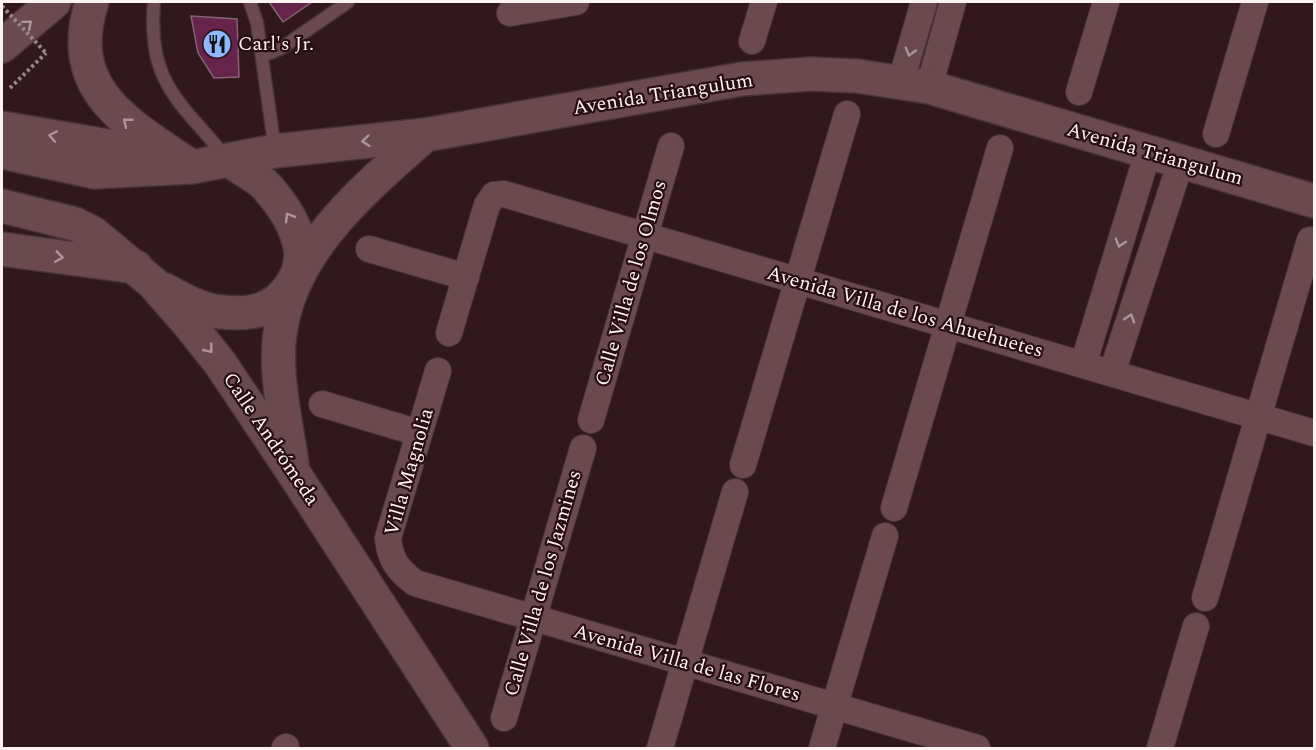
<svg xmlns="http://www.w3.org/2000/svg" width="1316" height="750" viewBox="0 0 1316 750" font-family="Spectral,serif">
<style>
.building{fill:#66234b;stroke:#826473;stroke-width:1.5}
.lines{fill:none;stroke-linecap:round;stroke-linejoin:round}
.service-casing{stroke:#463336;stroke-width:15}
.minor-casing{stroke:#463336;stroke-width:28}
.secondary-casing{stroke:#463336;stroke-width:36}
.path{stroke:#998689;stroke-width:4;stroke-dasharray:3 3;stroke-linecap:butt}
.service{stroke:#6b4a4f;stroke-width:12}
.minor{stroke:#6b4a4f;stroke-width:26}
.secondary{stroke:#6b4a4f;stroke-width:33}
.path-bridge{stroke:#998689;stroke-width:4;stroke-dasharray:3 3;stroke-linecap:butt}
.oneway{stroke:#ad9699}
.labels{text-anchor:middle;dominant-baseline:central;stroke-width:4.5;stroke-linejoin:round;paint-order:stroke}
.poi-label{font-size:20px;fill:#fef2f3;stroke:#280d13;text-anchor:start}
.street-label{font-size:20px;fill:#fef2f3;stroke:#280d13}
</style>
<rect width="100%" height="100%" fill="#32171c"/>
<path class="building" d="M269 2H312L283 22Z
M191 16 237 19 239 77 214 78 198 53Z"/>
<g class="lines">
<g class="service-casing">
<path id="service" d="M154 2C147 81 178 100 225 156
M250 2 257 23 275 150
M262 56 280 49 348 2"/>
</g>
<g class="minor-casing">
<path id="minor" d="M510 13 576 2
M752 41 764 2
M901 81 924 2
M929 87 953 2
M1079 92 1106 2
M1216 134 1255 2
M369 249 466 277
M449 333 487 205 494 195 504 194 1314 433
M1083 365 1148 152
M438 371 388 538C390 560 398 570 415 583L977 748
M1112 373 1181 161
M322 404 419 433
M591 420 671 146
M743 465 847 114
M894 508 1000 148
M1205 598 1310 240
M504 718 583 448
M285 748 286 747
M660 748 735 492
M822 748 885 536
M1160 748 1196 626"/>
</g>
<g class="secondary-casing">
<path id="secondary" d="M92 2C63 91 129 124 192 167
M2 46 54 2
M2 128 108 146 161 159
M2 152 94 172 192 167 275 151 425 135 742 79 811 74 857 76 929 87 1314 201
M2 206 75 224 93 233 153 283 188 323 220 363 293 472 472 748
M2 249 136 267
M165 290C183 300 201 310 221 312 233 313 250 314 262 309 286 300 305 272 300 247 296 224 282 204 267 187 257 176 241 169 229 160
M292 464C286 420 273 371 281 327 295 245 367 187 425 135"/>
</g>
<path class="path" d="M10 88 46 53"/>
<use href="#service" class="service"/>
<use href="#minor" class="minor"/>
<use href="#secondary" class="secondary"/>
<path class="path-bridge" d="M2 6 46 53"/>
</g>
<defs><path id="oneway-chevron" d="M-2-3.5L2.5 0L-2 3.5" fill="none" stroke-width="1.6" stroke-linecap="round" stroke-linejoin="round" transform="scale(1.5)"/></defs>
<g class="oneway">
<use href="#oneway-chevron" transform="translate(28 24) rotate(-40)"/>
<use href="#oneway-chevron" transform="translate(910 52) rotate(106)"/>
<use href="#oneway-chevron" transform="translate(127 122) rotate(-141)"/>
<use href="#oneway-chevron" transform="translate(53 136) rotate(-169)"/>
<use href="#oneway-chevron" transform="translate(366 141) rotate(174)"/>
<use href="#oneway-chevron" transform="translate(289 217) rotate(-120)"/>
<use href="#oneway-chevron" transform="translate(1120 243) rotate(107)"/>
<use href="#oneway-chevron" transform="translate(59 257) rotate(8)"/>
<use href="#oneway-chevron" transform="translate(1130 318) rotate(-72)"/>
<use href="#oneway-chevron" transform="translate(209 349) rotate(51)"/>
</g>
<defs>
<g id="restaurant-disc" transform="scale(1.5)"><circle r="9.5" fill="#8db9fc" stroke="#280d13"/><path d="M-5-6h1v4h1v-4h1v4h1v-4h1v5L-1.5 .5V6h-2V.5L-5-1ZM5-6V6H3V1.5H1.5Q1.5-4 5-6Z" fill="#111"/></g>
</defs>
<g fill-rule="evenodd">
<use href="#restaurant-disc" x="217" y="44"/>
</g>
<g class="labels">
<g class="poi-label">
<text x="238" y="44">Carl's Jr.</text>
</g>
<g class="street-label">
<text transform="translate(663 94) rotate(-9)">Avenida Triangulum</text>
<text transform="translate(1155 154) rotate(16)">Avenida Triangulum</text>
<text transform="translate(631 283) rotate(-74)">Calle Villa de los Olmos</text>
<text transform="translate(905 312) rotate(16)">Avenida Villa de los Ahuehuetes</text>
<text transform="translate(271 439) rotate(56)">Calle Andrómeda</text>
<text transform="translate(409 472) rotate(-74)">Villa Magnolia</text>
<text transform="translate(543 583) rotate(-74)">Calle Villa de los Jazmines</text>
<text transform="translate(687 663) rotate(16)">Avenida Villa de las Flores</text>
</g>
</g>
<rect width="1316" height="750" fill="none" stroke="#fef2f3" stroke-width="6"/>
</svg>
